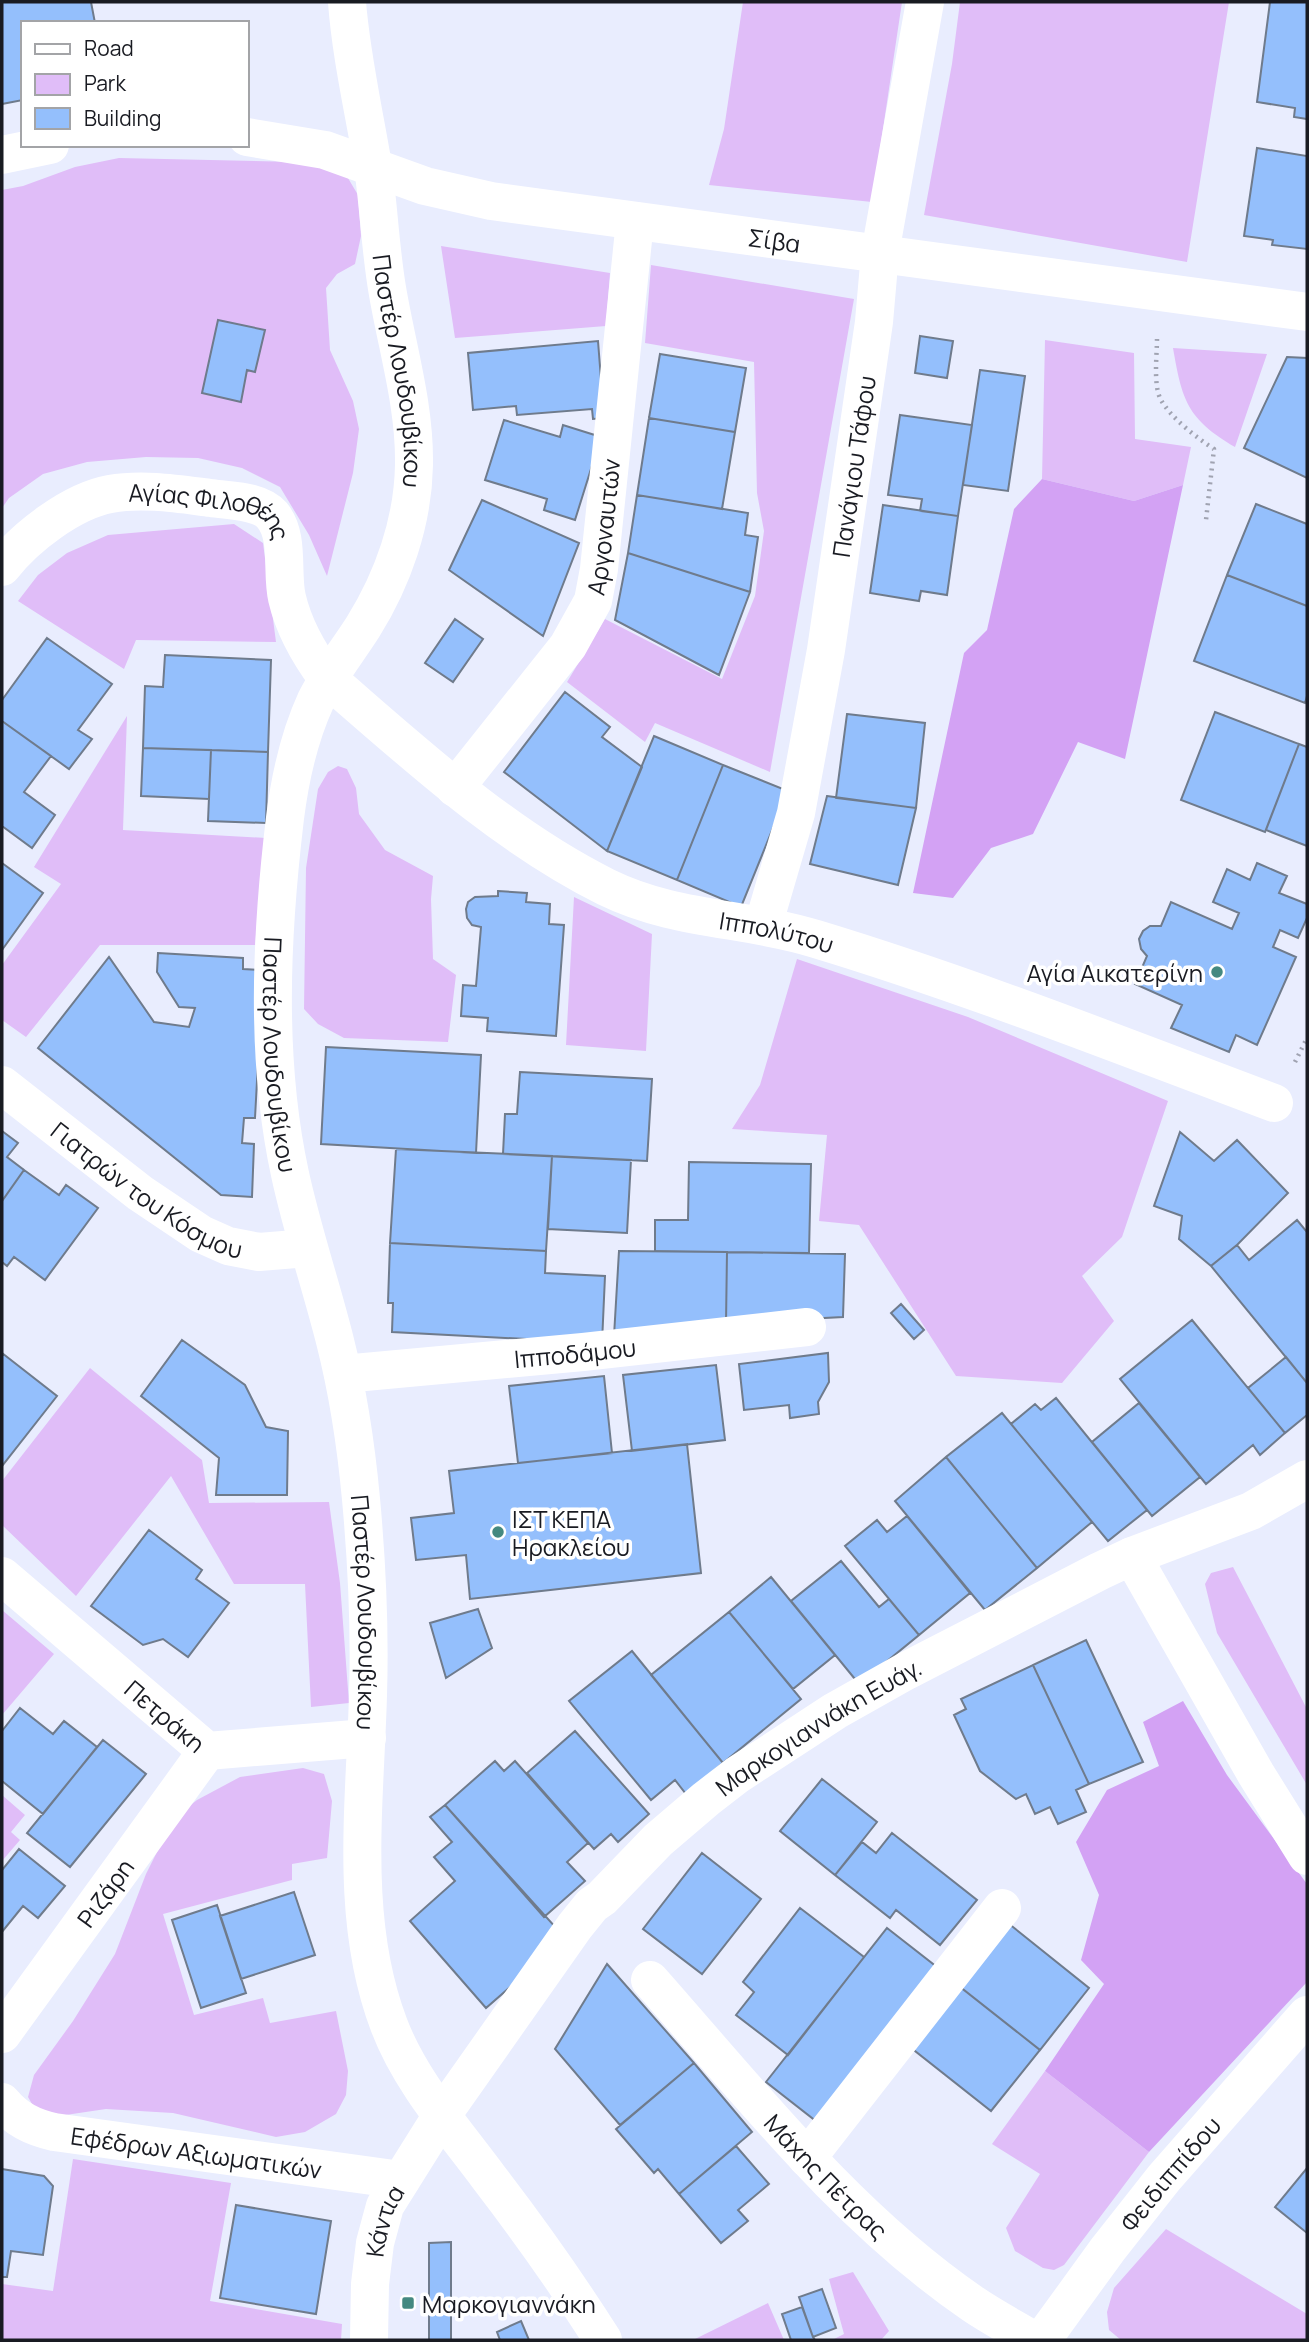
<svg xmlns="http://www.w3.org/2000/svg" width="1309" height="2342" viewBox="0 0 1309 2342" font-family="Manrope,sans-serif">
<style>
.green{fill:#e0bdf8}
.forest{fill:#d3a2f4}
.building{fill:#94bffc;stroke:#6f7b8c;stroke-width:2}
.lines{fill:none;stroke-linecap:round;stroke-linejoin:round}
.path{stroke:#a0a3b1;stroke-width:4.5;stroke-dasharray:2 5;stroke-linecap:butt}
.minor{stroke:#fff;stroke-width:38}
.poi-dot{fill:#448980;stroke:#fff;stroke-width:2.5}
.labels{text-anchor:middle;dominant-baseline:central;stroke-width:7;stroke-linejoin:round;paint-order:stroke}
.street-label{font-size:24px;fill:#191b22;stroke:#fff}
.poi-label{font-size:24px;fill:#191b22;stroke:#fff;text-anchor:start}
</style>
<rect width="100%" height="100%" fill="#e9edfe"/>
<path class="green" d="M743 2H902L872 202 709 185 724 129Z
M960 2H1229L1187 262 924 215 952 64Z
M119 158 296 162 345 173 358 195 361 236 355 264 337 274 326 288 330 350 353 401 359 429 353 473 327 576 309 535 280 487 242 468 198 458 146 457 87 462 43 474 9 498 2 508V190L23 186 75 167Z
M441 246 610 273 606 326 455 338Z
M651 265 854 299 770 772 655 723 645 742 567 682 605 619 722 679 755 596 764 531 757 493 754 362 645 343Z
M1045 340 1134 353 1135 439 1191 447 1183 485 1134 501 1042 479Z
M1173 348 1267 354 1235 447C1187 419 1182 400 1173 348Z
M234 524 263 543 276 642 136 640 124 669 18 601 38 575 67 553 108 535Z
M127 716 123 830 266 838 255 945H100L26 1037 2 1020V965L61 884 34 867Z
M338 766 347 769 356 788 359 814 385 850 433 876 431 899 433 959 456 975 448 1042 344 1038 318 1024 304 1009 306 868 318 789 328 772Z
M574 897 652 934 646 1051 566 1045Z
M797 959 968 1017 1168 1101 1122 1237 1082 1276 1114 1321 1062 1383 956 1376 859 1225 819 1221 827 1135 732 1129 760 1085Z
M90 1368 202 1460 209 1503 329 1502 340 1583 349 1703 311 1707 305 1584H234L171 1476 76 1596 2 1525V1481Z
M1233 1567 1307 1709V1785L1217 1633 1205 1584 1211 1573Z
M2 1610 54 1654 2 1715Z
M303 1768 324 1774 332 1801 327 1858 292 1864V1880L163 1914 194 2015 263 1998 270 2023 336 2011 348 2071 346 2095 336 2114 305 2132 276 2137 173 2113 106 2109 52 2117 36 2111 28 2097 34 2075 73 2021 115 1954 146 1874 174 1818 197 1800 240 1777Z
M2 1795 25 1815 11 1832 20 1840 2 1861Z
M1045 2071 1149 2152 1064 2265 1054 2270 1043 2268 1015 2251 1006 2228 1040 2174 992 2144Z
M73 2159 231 2183 210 2301 342 2324 341 2340H2V2284L53 2291Z
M1166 2229 1307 2314V2340H1121L1109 2330 1107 2312 1114 2288Z
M853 2272 889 2331 881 2340H832L844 2334 829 2279Z
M768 2303 784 2340H693Z"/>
<path class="forest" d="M1042 479 1134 501 1183 485 1125 759 1078 742 1033 834 991 848 953 898 913 893 964 653 987 630 1014 509Z
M1183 1701 1227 1775 1307 1884V1982L1149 2152 1045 2071 1104 1984 1081 1960 1099 1895 1076 1842 1107 1790 1159 1766 1143 1722Z"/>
<path class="building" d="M2 2H91L95 23H23V100L2 104Z
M1270 2H1307V119L1294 117 1295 108 1257 102Z
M1257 148 1307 156V249L1272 245 1273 240 1244 236Z
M218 320 265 330 255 372 247 370 241 402 202 393Z
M920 336 953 341 947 378 915 373Z
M598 341 604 418 593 419 592 409 517 415 516 406 473 410 468 353Z
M660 354 746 368 735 432 649 418Z
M1287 357 1307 358V478L1244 448Z
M980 370 1025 376 1008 491 963 485Z
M900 415 972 425 958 516 920 511 922 499 888 495Z
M649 418 735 432 722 509 637 495Z
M504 420 560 437 563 425 601 437 575 520 544 510 547 499 485 480Z
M637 495 748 513 745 535 758 537 750 592 628 553Z
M482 500 579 543 543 636 449 570Z
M1256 504 1307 524V606L1227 575Z
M883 505 958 516 947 595 921 591 919 601 870 593Z
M628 553 750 592 719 675 615 620Z
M1227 575 1307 606V696L1305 703 1194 661Z
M455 619 483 639 453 682 425 663Z
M47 638 112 684 78 730 92 739 69 769 2 721V700Z
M165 655 271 660 268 752 143 748 145 686 163 687Z
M565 692 610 727 602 737 642 767 607 851 504 772Z
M1215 712 1299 744 1265 832 1181 800Z
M847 714 925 723 916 808 836 798Z
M2 721 51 756 24 792 55 815 32 848 2 826Z
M654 736 723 765 677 880 607 851Z
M1299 744 1307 747V846L1266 830Z
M143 748 211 750 209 799 141 796Z
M211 750 268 752 266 823 208 821Z
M723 765 788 791 741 907 677 880Z
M827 796 916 808 898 885 810 864Z
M2 863 43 893 2 950Z
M1257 863 1287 876 1279 893 1307 904V918L1298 938 1280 930 1273 947 1296 957 1257 1045 1236 1035 1229 1052 1171 1028 1182 1005 1135 984 1147 956 1141 949 1139 939 1143 931 1150 926H1161L1171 902 1232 929 1239 913 1213 902 1227 869 1250 880Z
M498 891 527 893 526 902 550 904 549 924 564 925 556 1036 487 1031 488 1018 461 1016 463 985 476 986 481 927 472 925 467 918 466 909 468 902 475 897 498 896Z
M158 953 243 958V969L263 970 255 1118H244L242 1143 254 1144 252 1197 221 1195 38 1048 109 957 154 1022 189 1027 195 1008 179 1007 157 972Z
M326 1047 481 1055 476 1153 321 1144Z
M520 1072 652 1079 647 1161 503 1154 505 1114H517Z
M2 1131 18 1143 7 1157 24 1170 2 1201Z
M1180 1132 1214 1161 1237 1140 1288 1193 1237 1245 1211 1266 1179 1239 1182 1216 1154 1206Z
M396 1149 552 1156 546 1251 390 1243Z
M552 1156 631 1160 627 1233 548 1229Z
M689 1162 811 1164 809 1253 655 1251V1220H688Z
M24 1170 59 1195 66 1185 98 1208 45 1280 14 1257 7 1266 2 1262V1201Z
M1297 1220 1307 1232V1383L1211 1266 1237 1245 1249 1260Z
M390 1243 546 1251 545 1273 605 1276 602 1343 392 1332 393 1303H388Z
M619 1251 727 1252 726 1323 614 1336Z
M727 1252 845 1254 843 1317 726 1323Z
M901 1304 924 1330 914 1339 891 1313Z
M1192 1320 1285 1433 1260 1455 1253 1445 1206 1484 1120 1379Z
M182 1340 245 1385 266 1427 288 1431 287 1495H216L219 1458 141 1396Z
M2 1353 57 1396 2 1466Z
M828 1353 829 1382 818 1402 819 1414 790 1418 789 1405 744 1410 739 1364Z
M1286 1357 1307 1383V1415L1285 1433 1248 1388Z
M716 1365 725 1440 632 1451 623 1375Z
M604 1376 612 1453 518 1463 509 1386Z
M1056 1398 1147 1510 1108 1541 1011 1424 1035 1404 1041 1410Z
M1139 1403 1200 1477 1152 1516 1092 1442Z
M1002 1413 1092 1522 1037 1568 946 1457Z
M687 1444 701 1573 470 1599 466 1555 416 1560 411 1518 454 1513 449 1471Z
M946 1457 1037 1568 985 1610 895 1501Z
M907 1516 970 1593 919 1635 845 1546 877 1520 887 1532Z
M149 1530 202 1570 196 1579 229 1603 188 1657 163 1639 143 1645 91 1606Z
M841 1561 879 1607 889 1599 919 1635 859 1684 791 1601Z
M771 1577 835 1655 793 1689 729 1612Z
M478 1609 492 1648 446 1678 430 1623Z
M729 1612 801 1699 723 1763 651 1675Z
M1086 1640 1143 1762 1089 1784 1033 1665Z
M632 1651 723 1763 686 1794 675 1780 651 1800 569 1701Z
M1033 1665 1089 1784 1076 1790 1086 1812 1058 1824 1050 1807 1035 1814 1026 1794 1016 1799 980 1771 954 1715 966 1709 961 1699Z
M20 1708 53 1734 64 1721 97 1747 43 1814 2 1781V1731Z
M575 1731 649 1814 618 1842 611 1834 594 1849 527 1773Z
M103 1740 146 1774 70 1867 27 1833Z
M495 1761 504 1771 515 1761 588 1843 567 1862 585 1881 544 1917 445 1805Z
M822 1779 877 1822 835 1875 780 1831Z
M445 1805 558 1930 532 1968 486 2008 410 1921 455 1881 434 1857 452 1842 430 1817Z
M892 1833 977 1900 940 1945 896 1910 890 1918 835 1875 862 1842 876 1853Z
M19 1849 65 1886 38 1918 23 1906 2 1932V1870Z
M702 1853 761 1899 702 1974 643 1929Z
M294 1892 315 1955 241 1979 220 1916Z
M217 1905 246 1993 201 2008 172 1920Z
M800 1908 864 1957 788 2055 736 2015 754 1992 743 1982Z
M1008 1923 1089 1988 1040 2050 959 1986Z
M887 1928 942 1971 821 2125 766 2082Z
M607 1964 694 2063 620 2125 555 2049Z
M959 1986 1040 2050 991 2111 910 2047Z
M694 2063 752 2132 679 2194 658 2169 654 2173 616 2129Z
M736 2146 769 2184 738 2210 748 2221 721 2243 679 2194Z
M1307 2168V2233L1275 2207Z
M2 2169 44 2176 53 2186 43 2255 11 2251 7 2277H2Z
M236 2205 331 2221 316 2314 220 2298Z
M451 2242V2340H429V2243Z
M822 2289 836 2328 813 2337 799 2297Z
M802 2307 813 2337 815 2340H791L782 2314Z
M521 2321 529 2340H500L497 2332Z"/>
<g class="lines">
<path class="path" d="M1157 339C1157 355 1153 386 1161 400 1171 418 1197 438 1214 449L1206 520
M1295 1062 1307 1038"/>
<g class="minor">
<path id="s1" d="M347 2C351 55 363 107 372 160 379 205 380 250 388 294 398 351 415 407 414 465 413 522 393 579 363 627 347 652 329 674 316 700 299 737 290 778 285 818 271 935 265 1059 290 1174 302 1230 321 1285 335 1341 348 1392 356 1445 361 1499 367 1564 370 1630 368 1695 365 1805 349 1920 389 2025 411 2083 454 2130 490 2179 530 2231 568 2285 603 2340"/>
<path id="s2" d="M247 137 325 150 425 186 491 201 1307 312"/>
<path d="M2 155 50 145"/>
<path id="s3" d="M2 567C25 537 72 501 110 494 143 488 179 494 211 498 230 501 259 500 272 515 290 536 281 573 287 598 294 628 309 654 327 678 415 754 502 835 606 887 675 921 745 917 816 939 971 986 1122 1046 1274 1103"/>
<path id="s4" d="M455 788 568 646 593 601 599 569 635 221"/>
<path id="s5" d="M763 926 796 813 826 650 874 322 880 253 925 2"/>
<path id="s6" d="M2 1085 140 1193 201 1234 228 1246 259 1252 308 1248"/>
<path id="s7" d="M343 1374 583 1352 807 1327"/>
<path d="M1132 1556 1256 1774 1307 1856"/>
<path id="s8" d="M2 1576 207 1751 367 1738"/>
<path id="s9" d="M650 1980C750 2093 847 2218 973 2304 992 2317 1013 2328 1033 2340"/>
<path id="s10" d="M2 2034 207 1751"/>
<path id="s11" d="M2 2102C16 2119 32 2127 54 2132L401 2180"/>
<path d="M807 2158 1002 1908"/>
<path id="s12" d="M369 2340 370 2284 375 2243 385 2206 442 2115 575 1926 592 1905 602 1898 658 1840 706 1799 737 1775 835 1711 906 1671 1100 1571 1132 1556 1251 1511 1307 1479"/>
<path id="s13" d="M1042 2340 1108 2249 1164 2178 1307 2015"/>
</g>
</g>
<g class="poi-dot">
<circle cx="1217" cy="972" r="7"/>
<circle cx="498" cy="1532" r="7"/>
<rect x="401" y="2296" width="14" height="14" rx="3.5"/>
</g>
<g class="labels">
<g class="street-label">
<text stroke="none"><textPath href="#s2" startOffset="539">Σίβα</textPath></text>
<text stroke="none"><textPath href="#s1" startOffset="373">Παστέρ Λουδουβίκου</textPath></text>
<text stroke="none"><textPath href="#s5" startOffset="469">Πανάγιου Τάφου</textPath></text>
<text stroke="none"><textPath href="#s3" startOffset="238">Αγίας Φιλοθέης</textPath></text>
<text stroke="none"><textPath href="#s4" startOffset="308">Αργοναυτών</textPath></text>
<text stroke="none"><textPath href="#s3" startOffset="1001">Ιππολύτου</textPath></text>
<text stroke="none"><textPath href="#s1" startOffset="1087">Παστέρ Λουδουβίκου</textPath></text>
<text stroke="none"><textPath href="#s6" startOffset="180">Γιατρών του Κόσμου</textPath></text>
<text stroke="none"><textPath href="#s7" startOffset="233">Ιπποδάμου</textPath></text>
<text stroke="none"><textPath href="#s1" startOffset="1654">Παστέρ Λουδουβίκου</textPath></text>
<text stroke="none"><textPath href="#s8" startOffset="215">Πετράκη</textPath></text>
<text stroke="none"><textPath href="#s12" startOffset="791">Μαρκογιαννάκη Ευάγ.</textPath></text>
<text stroke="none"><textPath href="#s10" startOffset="175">Ριζάρη</textPath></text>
<text stroke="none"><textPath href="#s11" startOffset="205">Εφέδρων Αξιωματικών</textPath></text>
<text stroke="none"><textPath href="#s9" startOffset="264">Μάχης Πέτρας</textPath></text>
<text stroke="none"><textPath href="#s13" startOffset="210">Φειδιππίδου</textPath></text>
<text stroke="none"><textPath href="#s12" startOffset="121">Κάντια</textPath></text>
</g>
<g class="poi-label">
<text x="1203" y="972" text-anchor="end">Αγία Αικατερίνη</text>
<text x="512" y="1518">ΙΣΤ ΚΕΠΑ<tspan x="512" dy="28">Ηρακλείου</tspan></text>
<text x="422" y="2303">Μαρκογιαννάκη</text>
</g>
</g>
<rect width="1309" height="2342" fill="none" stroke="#191b22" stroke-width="7"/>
<rect x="21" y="21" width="228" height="126" fill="#ffffff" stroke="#a3a4a7" stroke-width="2"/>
<rect x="35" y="44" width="35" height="10" fill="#ffffff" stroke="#a3a4a7" stroke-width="2"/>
<text x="84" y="56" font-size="21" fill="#191b22">Road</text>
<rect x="35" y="74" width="35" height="21" fill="#e0bdf8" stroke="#a3a4a7" stroke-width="2"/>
<text x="84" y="91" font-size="21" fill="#191b22">Park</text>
<rect x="35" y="108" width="35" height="21" fill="#94bffc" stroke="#a3a4a7" stroke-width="2"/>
<text x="84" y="126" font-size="21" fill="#191b22">Building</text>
</svg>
